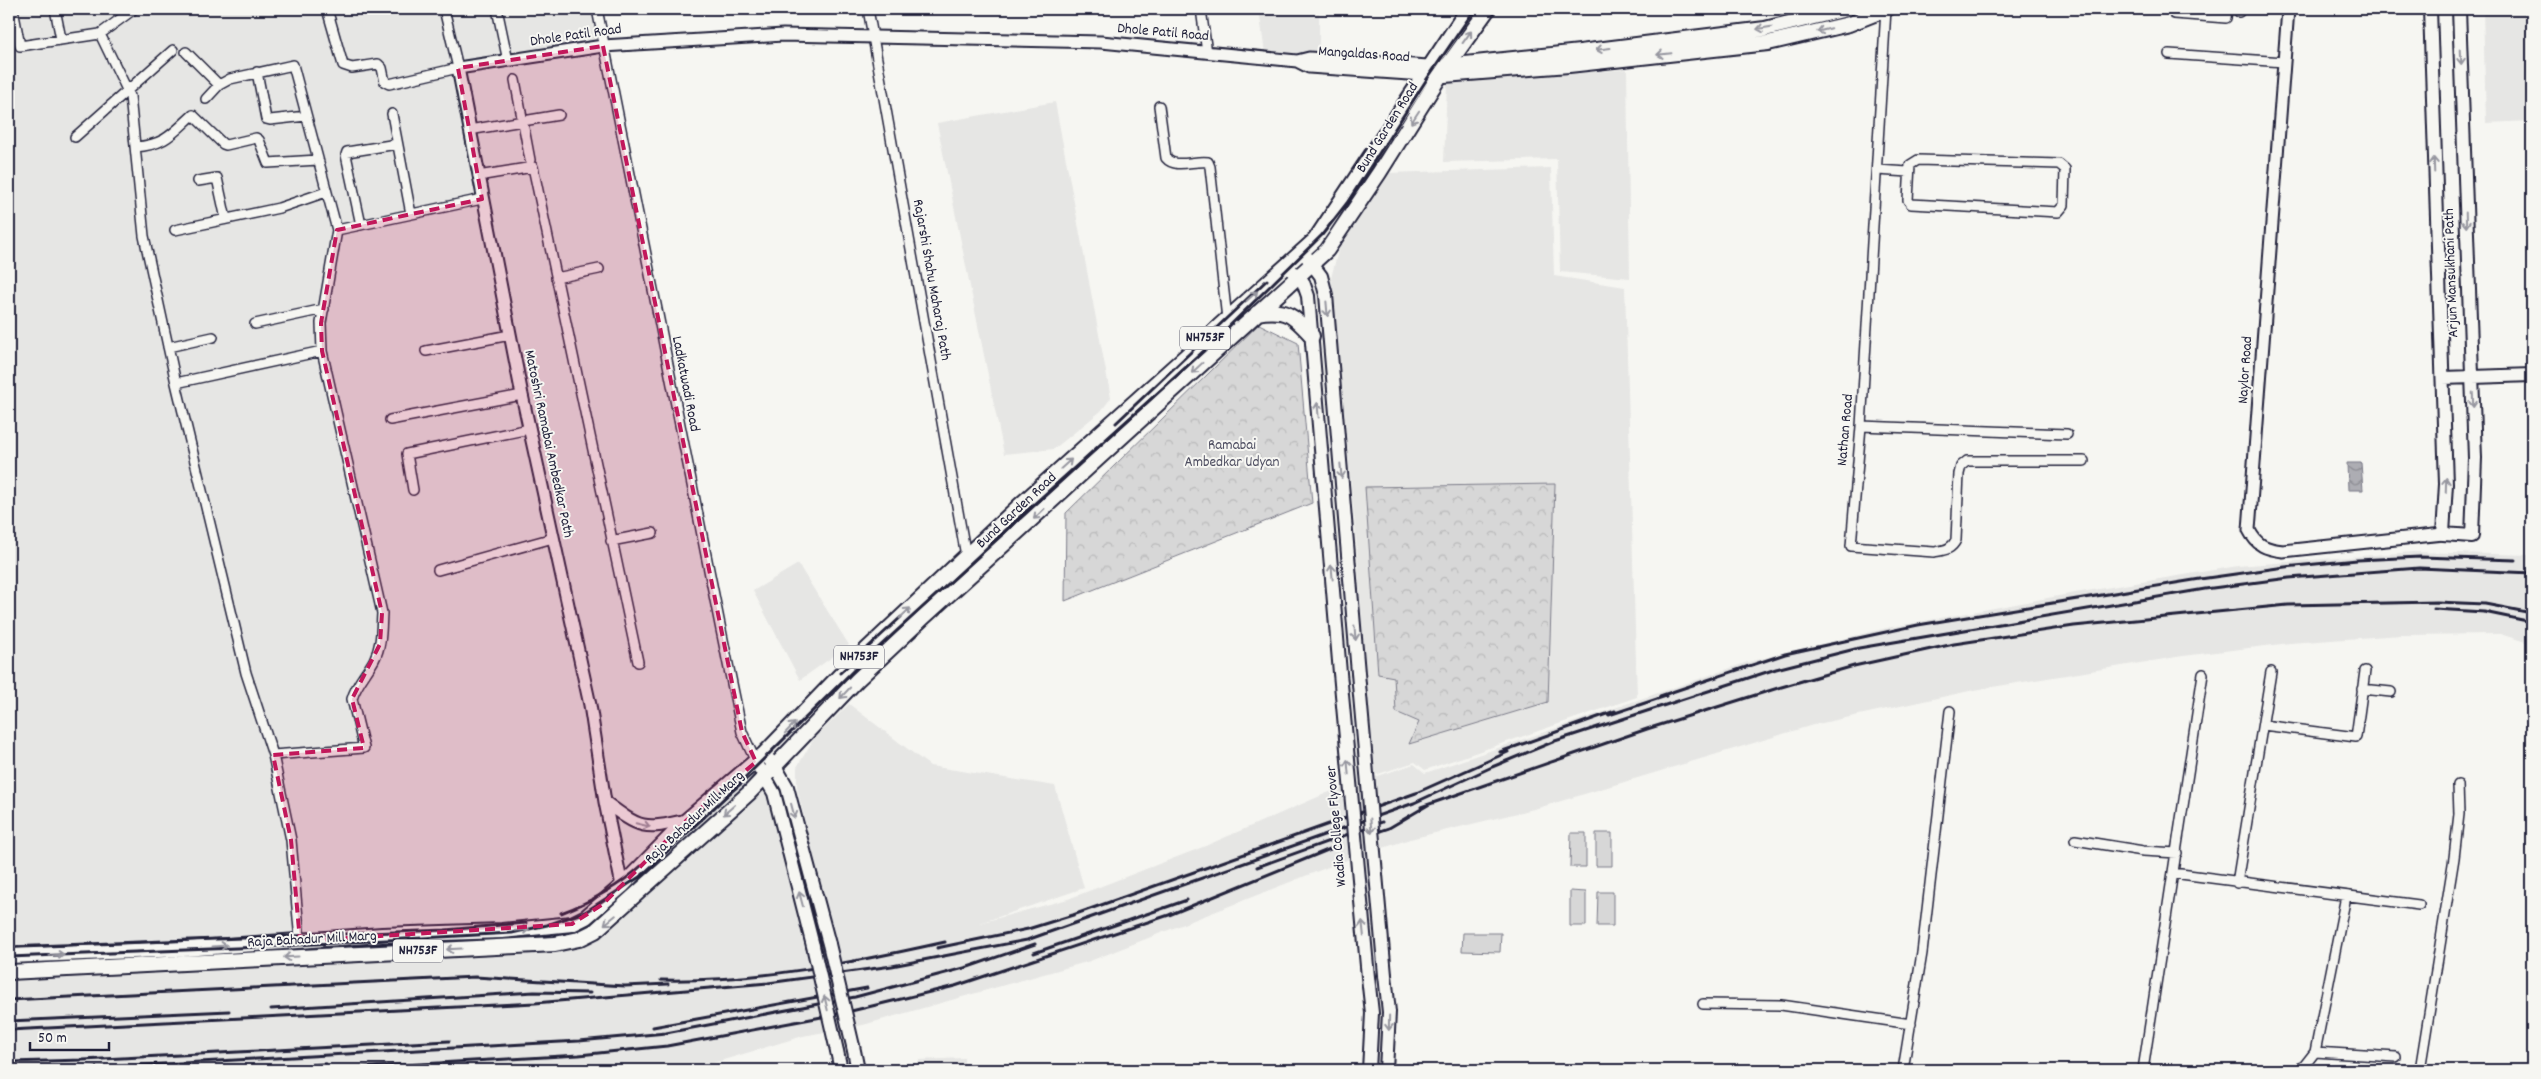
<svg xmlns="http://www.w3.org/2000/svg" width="2541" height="1079" viewBox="0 0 2541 1079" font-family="Dekko,sans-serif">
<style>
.built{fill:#e6e6e4}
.forest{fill:url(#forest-crowns);stroke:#7c7c89}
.garden{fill:#d7d7d7;stroke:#7c7c89}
.water{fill:url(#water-waves);stroke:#757583}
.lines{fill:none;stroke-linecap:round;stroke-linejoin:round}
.minor-casing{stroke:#22223b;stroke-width:12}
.tertiary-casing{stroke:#22223b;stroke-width:15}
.secondary-casing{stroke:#22223b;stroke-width:16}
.primary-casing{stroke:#22223b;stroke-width:18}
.trunk-casing{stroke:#22223b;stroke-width:18}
.minor{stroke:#f6f6f2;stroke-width:9}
.tertiary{stroke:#f6f6f2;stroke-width:11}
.secondary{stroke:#f6f6f2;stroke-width:12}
.primary{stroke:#f6f6f2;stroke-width:14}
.trunk{stroke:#f6f6f2;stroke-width:14}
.rail{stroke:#22223b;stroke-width:3}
.secondary-bridge-casing{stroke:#22223b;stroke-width:16;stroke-linecap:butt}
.secondary-bridge{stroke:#f6f6f2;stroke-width:12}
.oneway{stroke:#9797a0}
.marked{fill:#c2185b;fill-opacity:0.2;stroke:#c2185b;stroke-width:4;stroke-dasharray:10 6;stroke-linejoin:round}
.labels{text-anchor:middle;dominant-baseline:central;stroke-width:4;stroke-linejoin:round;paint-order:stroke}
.shield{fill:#f6f6f2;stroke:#626272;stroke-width:1}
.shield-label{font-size:14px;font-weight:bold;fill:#22223b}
.street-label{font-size:15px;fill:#22223b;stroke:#f6f6f2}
.park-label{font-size:15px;fill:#4f4f62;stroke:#f6f6f2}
</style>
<defs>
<pattern id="forest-crowns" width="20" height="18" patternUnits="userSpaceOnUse" patternTransform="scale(1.25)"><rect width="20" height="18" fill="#d7d7d7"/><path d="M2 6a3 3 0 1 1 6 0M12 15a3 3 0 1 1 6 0" fill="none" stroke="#b8b8b9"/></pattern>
<pattern id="water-waves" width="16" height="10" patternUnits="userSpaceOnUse" patternTransform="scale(1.25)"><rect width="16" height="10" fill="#adadb3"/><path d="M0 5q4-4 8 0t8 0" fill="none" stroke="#8c8c93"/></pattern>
</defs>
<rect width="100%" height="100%" fill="#f6f6f2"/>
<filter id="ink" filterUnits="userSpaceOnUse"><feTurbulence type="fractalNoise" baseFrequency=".02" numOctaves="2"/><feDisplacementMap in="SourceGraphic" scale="10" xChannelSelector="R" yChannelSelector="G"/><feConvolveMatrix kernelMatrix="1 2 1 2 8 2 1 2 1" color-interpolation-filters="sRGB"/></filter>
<g filter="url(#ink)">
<path class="built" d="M9 9H597L743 732 784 819 824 962 838 959 797 788V767L813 740 849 704 930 766 1055 786 1084 888 980 923 1068 899 1203 847 1327 793 1414 764 1425 773 1437 769 1748 662 1887 628 2075 593 2238 566 2412 552 2532 555V644L2500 634 2401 635 2290 643 2183 656 1974 690 1813 725 1538 808 1410 839 1341 862 1090 961 863 1025 803 1036 690 1070H9Z
M1259 9H1319V53L1265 54Z
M2483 9H2532V121L2486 123Z
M1627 69 1630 278 1560 272 1557 159 1444 162 1447 83Z
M1055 102 1111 398 1101 411 1054 449 1004 454 937 123Z
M1551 168 1554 276 1625 287 1637 697 1425 770 1415 762 1372 776 1356 538 1331 278 1338 251 1386 173Z
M798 564 849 645 800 680 753 591Z
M964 1058V1070H916L919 1060Z"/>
<path class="forest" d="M1259 324 1298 343 1312 503 1065 601 1066 513Z
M1555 484 1548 702 1409 744 1419 722 1396 712 1394 677 1378 674 1365 487Z"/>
<path class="garden" d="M1571 833H1586V867H1570Z
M1596 833H1612V866H1596Z
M1570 891 1586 892V926H1570Z
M1598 892H1613V926H1597Z
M1463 933H1501L1500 952 1462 951Z"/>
<path class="water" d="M2347 463H2361L2363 490H2348Z"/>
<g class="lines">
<g class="minor-casing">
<path id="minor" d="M13 9 20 46 100 34 134 9
M55 9 61 39
M327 9 343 65 352 68 378 64 382 68 385 82 389 84 458 68 444 9
M497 9 508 61
M597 9 720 625 742 732 756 762
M868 9 966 556
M1201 9 1207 53
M1886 9 1861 426 1851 546 1934 552C1944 550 1951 550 1956 540L1959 474 1961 466 1967 461H2084
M2174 9V14L2226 18 2227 9
M2239 12 2240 9
M100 34 130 96 144 236 176 383 246 673 273 755 291 840 300 941
M186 52 219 85
M2169 54 2284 62
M257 72 266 119 270 120 306 116
M515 80 530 160
M206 99 219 85 230 79 293 65 337 230 321 323 322 351 382 613C381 630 382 645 374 660 367 673 356 684 352 699L364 748 273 755
M1159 106 1166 158C1175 169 1194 160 1208 162L1210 167 1227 319 1238 330
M392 114 411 214
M469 130 559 115
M75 137 173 50
M135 147C165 145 172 134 193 115L223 144 226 145 256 138 259 140 268 163 318 160
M1918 160 2059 164 2065 169 2064 205 2058 212 1911 204 1908 200 1910 165Z
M1877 170 1908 172
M478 176 533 167 638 662
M198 181 217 178 226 219
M361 225 346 155 347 152 397 144
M175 230 279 208 326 192
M337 230 482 199
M556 278 599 269
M255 324 324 309
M168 347 213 337
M426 351 510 335
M176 383 322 351
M390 420 522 395
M1861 426 2067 434
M413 490 407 454 529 429
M611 541 653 533
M438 570 553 538
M2362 689 2391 692
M2263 725 2356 737 2365 671
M2075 840 2143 851 2177 853
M2173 873 2419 905
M2237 883 2271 672
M1703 1004 1781 1005 1911 1024
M2315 1052 2396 1057
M1903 1070 1922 953 1950 711
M2143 1070 2203 674
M2295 1070 2304 1066 2315 1052 2346 896
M2420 1070 2454 858 2459 814 2458 785"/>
</g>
<g class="tertiary-casing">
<path id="tertiary" d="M2288 9 2249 530C2257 546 2266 549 2283 551L2443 534
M1297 61 1309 67 1423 75
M605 802C641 829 643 830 687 820
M622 886 605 802 590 705 522 395 458 68 603 46 783 35 1101 42 1297 61 1309 58 1428 66"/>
</g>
<g class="secondary-casing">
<path id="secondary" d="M2430 9 2446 484 2443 534 2472 536 2475 458 2459 9
M1303 252 1321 276 1326 295 1358 673
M1291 270 1303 282 1308 296 1340 673
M2443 378 2532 375
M764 754 775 766 787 787 829 944
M756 762 774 793 813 946
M1385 975 1389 1012 1386 1070
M1368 977 1372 1013 1369 1070
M853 1046 858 1070
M837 1051 841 1070"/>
</g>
<g class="primary-casing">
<path id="primary" d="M1446 66 1580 52 1765 29 1846 9
M1432 76 1569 65 1768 43 1849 24 1887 9"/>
</g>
<g class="trunk-casing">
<path id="trunk" d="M1257 313C1286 308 1293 315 1312 336
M9 956 183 949 382 935 502 931 572 924 586 917 622 886 687 820 764 754 846 669 1017 508 1315 240 1468 9
M9 972 555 944 579 939 595 931 749 793 857 680 923 618 1327 250 1379 173 1440 76 1488 9"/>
</g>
<use href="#minor" class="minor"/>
<use href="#tertiary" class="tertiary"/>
<use href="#secondary" class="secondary"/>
<use href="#primary" class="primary"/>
<use href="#trunk" class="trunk"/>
<path class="rail" d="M1116 423 1267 280
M2434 609 2484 612 2532 622
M840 673 901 617
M1660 696 1785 654 1918 625 2200 579 2285 567 2357 560 2420 557 2516 560
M1609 715 1666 696
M1500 752 1615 711
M1421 807 1647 729 1778 688 1854 666 1954 644 2074 626 2288 605 2437 602 2485 604 2532 613
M696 816 732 781
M1368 835 1389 828 1428 805
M1257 867 1382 822
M561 913C590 902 618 887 641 866
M9 947 445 930 526 923
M937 948 1028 929 1073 915 1416 793 1508 752
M1034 953 1187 900
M9 957 261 947 512 933 547 925 585 912 641 876 714 808 856 668 1207 348 1322 235 1347 203 1427 79 1475 9
M661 980C757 982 851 963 945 942
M9 1000 475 977 625 986 668 984
M271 1009 534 992 590 993
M9 1021 229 1011
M653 1027 867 988
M9 1030 535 1003 768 983 892 966 1027 940 1414 803 1492 767 1555 741 1776 669 1859 648 2205 589 2289 578 2419 568 2532 573
M9 1062 83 1060 449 1041
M9 1070H31
M57 1070 579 1041 666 1033 855 997 968 967 1035 944
M213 1070 325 1064
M317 1070 579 1055 667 1046 843 1013 955 986 1169 915 1335 847"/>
<g class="secondary-bridge-casing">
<path id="secondary-bridge" d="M1340 673 1368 977
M1358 673 1385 975
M829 944 853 1046
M813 946 837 1051"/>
</g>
<use href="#secondary-bridge" class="secondary-bridge"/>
</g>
<defs><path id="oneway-shaft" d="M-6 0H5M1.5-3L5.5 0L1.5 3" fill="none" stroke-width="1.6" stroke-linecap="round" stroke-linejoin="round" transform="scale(1.25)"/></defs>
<g class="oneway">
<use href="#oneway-shaft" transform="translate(1764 28) rotate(170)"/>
<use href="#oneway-shaft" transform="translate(1824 30) rotate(166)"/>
<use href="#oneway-shaft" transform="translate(1467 37) rotate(-54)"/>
<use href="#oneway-shaft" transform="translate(1603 49) rotate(173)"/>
<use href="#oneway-shaft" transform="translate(1664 54) rotate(174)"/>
<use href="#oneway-shaft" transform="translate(2461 57) rotate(88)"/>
<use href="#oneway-shaft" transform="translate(1415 117) rotate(123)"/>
<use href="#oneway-shaft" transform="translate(2434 165) rotate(-92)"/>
<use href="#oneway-shaft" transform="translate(2466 220) rotate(88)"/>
<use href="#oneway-shaft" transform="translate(1252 296) rotate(-42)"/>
<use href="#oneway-shaft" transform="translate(1327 309) rotate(85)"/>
<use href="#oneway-shaft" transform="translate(1197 368) rotate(137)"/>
<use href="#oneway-shaft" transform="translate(2473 400) rotate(88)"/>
<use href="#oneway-shaft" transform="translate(1318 410) rotate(-95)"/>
<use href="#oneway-shaft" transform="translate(1066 464) rotate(-42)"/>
<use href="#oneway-shaft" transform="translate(1341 471) rotate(85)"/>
<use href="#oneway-shaft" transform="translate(2446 485) rotate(-88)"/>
<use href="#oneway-shaft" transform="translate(1039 514) rotate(137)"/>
<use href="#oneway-shaft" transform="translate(1332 572) rotate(-95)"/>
<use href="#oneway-shaft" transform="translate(905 613) rotate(-44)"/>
<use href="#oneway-shaft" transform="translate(1355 633) rotate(85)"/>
<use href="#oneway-shaft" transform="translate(845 693) rotate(133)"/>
<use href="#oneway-shaft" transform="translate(790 728) rotate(-46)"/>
<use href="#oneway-shaft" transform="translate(1348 767) rotate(-95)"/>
<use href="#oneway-shaft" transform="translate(729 810) rotate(139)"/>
<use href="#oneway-shaft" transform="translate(793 811) rotate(75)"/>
<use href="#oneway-shaft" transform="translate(643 825) rotate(13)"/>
<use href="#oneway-shaft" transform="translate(1371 826) rotate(85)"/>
<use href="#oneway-shaft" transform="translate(801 899) rotate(-105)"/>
<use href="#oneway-shaft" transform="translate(610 920) rotate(141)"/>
<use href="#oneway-shaft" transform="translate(1363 928) rotate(-96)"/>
<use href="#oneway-shaft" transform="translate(522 930) rotate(-5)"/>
<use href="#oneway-shaft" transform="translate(220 946) rotate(-4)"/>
<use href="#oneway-shaft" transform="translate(454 949) rotate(177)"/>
<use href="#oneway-shaft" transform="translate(57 955) rotate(-3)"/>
<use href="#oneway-shaft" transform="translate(291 957) rotate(177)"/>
<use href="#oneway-shaft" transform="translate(826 1003) rotate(-103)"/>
<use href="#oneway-shaft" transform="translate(1389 1023) rotate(91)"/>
</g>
</g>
<path class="marked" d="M603 46 742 732 756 762 687 820 603 904 572 924 300 941 291 840 273 755 364 748 352 699 380 644 382 613 322 351 321 323 337 230 482 199 458 68Z"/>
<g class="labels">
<g class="shield">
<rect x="1180" y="326.5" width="50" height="23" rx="4"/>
<rect x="834" y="645.5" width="50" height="23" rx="4"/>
<rect x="393" y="939.5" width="50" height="23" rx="4"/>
</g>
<g class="shield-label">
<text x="1205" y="338">NH753F</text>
<text x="859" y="657">NH753F</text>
<text x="418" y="951">NH753F</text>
</g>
<g class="street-label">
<text transform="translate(1163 33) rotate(5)">Dhole Patil Road</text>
<text transform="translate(576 36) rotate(-8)">Dhole Patil Road</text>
<text transform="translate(1364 55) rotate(4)">Mangaldas Road</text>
<text transform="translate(1388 128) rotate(-58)">Bund Garden Road</text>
<text transform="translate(2452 273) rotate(-92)">Arjun Mansukhani Path</text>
<text transform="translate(931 280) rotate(80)">Rajarshi Shahu Maharaj Path</text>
<text transform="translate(2246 370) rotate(-86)">Naylor Road</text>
<text transform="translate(685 384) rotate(79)">Ladkatwadi Road</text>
<text transform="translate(1846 430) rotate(-85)">Nathan Road</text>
<text transform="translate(548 444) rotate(78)">Matoshri Ramabai Ambedkar Path</text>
<text transform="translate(1017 511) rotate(-43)">Bund Garden Road</text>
<text transform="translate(695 818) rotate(-43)">Raja Bahadur Mill Marg</text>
<text transform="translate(1337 826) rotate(-95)">Wadia College Flyover</text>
<text transform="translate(312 940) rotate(-3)">Raja Bahadur Mill Marg</text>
</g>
<g class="park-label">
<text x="1232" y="446">Ramabai<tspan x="1232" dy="17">Ambedkar Udyan</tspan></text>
</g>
</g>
<rect width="2541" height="1079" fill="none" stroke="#f6f6f2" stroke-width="30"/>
<rect x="15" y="15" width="2511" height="1049" fill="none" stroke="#22223b" stroke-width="2" filter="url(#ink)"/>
<path d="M30 1042v8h79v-8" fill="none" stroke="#22223b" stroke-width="2.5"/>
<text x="38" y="1042" font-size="15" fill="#22223b" stroke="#f6f6f2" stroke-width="4" paint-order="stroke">50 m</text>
</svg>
